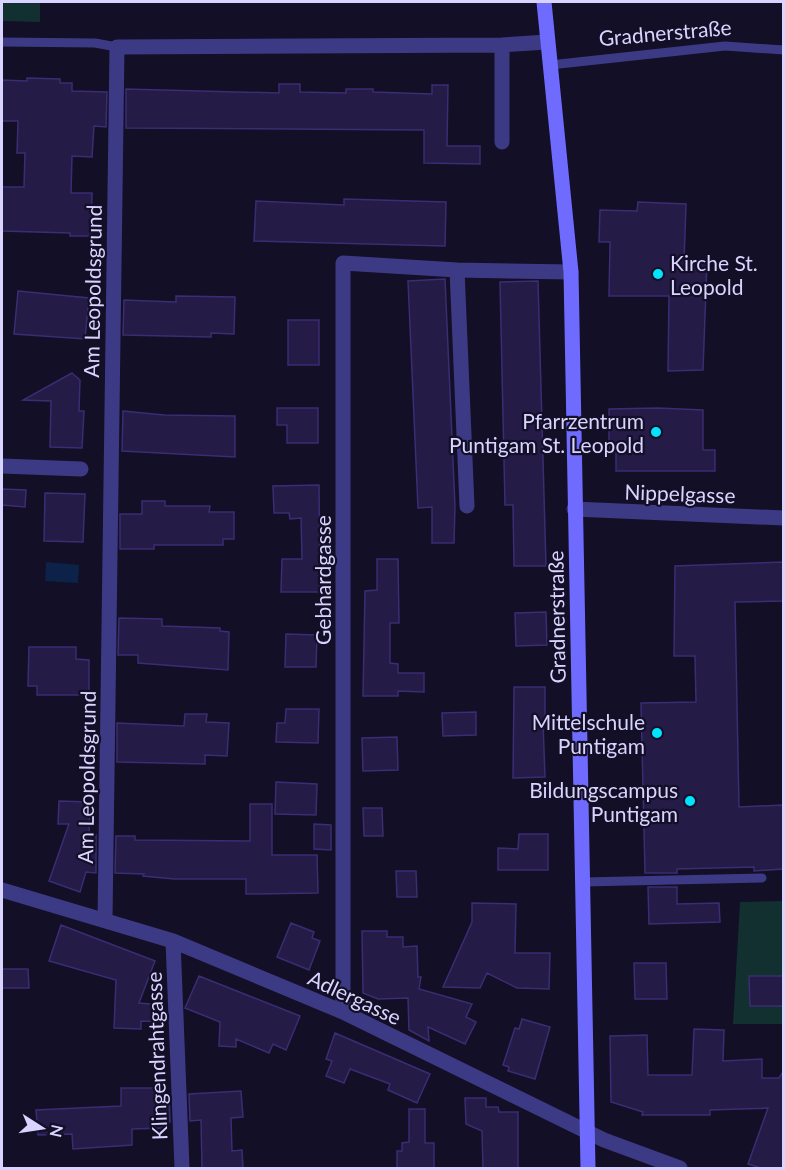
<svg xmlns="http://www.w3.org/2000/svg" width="785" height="1170" viewBox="0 0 785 1170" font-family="Lato,sans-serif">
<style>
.green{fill:#12302f}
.water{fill:#0c2248}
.building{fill:#241b47;stroke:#3b2d73;stroke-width:1.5}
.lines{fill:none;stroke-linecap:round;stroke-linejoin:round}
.service{stroke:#3d3a85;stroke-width:9}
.minor{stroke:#3d3a85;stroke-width:15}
.secondary{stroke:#6f6bff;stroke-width:15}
.poi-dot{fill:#00e5ff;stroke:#130f26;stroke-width:2}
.labels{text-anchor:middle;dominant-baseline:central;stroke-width:4.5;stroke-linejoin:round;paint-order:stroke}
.street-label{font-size:21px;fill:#d9d4ff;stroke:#130f26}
.poi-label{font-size:21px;fill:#d9d4ff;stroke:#130f26;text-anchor:end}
</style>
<rect width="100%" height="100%" fill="#130f26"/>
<path class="green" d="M2 2H40V22L2 21Z
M783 901V1024H733L740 902Z"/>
<path class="water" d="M46 562 79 565 78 583 45 581Z"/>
<path class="building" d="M27 78 60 79V83H72V91L107 92 106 127 94 126 92 157 72 156 71 193H92L91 236H70V233L2 231V187H24L25 153H17L18 121H2V80L27 81Z
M279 84H300V92L346 93V89H373V92L432 94V85H448L447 146H480V164L424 163V130L126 128V89L279 93Z
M344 199 446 202 445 246 254 241 256 201 344 205Z
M638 202 686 204 684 261 707 262 703 370 668 371 669 296H609L610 242H599L600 210 637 211Z
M445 279 455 506 454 543H432V507L418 508 408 281Z
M538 281 546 566H514L513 505H505L500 282Z
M18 291 89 298 85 339 14 334Z
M176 296 235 297 234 334 211 333V337L123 335 124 300 176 302Z
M288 320H319V365H288Z
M72 373 80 380 79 411H84L82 448 50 447 51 401 23 400Z
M277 408H318V443H287V425H277Z
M658 408 703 410V450H715V471H616V451H609V409Z
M123 411 164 415 235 416V457L122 451Z
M319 485 320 592H281L282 559H302L301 518 290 519 289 513H274L273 486Z
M2 489 26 490 25 507 2 505Z
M45 493 85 494 83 542 44 541Z
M142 501H165V506H210L209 512H234V539H223V545H154V549H120V514H142Z
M377 559H398L399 623H390V663L398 664V673H424V692L398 691V696H363L365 591 377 590Z
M783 562V601L735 602 739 807 783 805V869L754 871V867L677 869V873H645L641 703 696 702 695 656H674L675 566Z
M546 612 547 645 516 646 515 613Z
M119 618 162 619V626L220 628V631L229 632 228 670 138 663V655H118Z
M286 634 317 635 316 667H285Z
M29 647H76V659L89 660V695H37V686H28Z
M514 687H545V722H543L545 777 513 778Z
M286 709H319L318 743 276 742 277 723H285Z
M476 712V735L443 736 442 713Z
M185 714H207L206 722 229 723 227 756 205 755V764L117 762V723L184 726Z
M397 737 398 770 363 771 362 738Z
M276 782 317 784 316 815 275 814Z
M59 801 90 802 89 835H96V873L86 872 80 892 49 881 69 824H58Z
M250 804H272V855H317L318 893 246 894V879H174L143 876 144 874 115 873 116 836H135V840L250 841Z
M363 808H382L383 836H364Z
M314 824 331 825V850L314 849Z
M519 834H548V870H498V848L518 849Z
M396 871H416L417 897H397Z
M648 887H677V904L719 903 720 922 649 924Z
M472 903 516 904 515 953H550L549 989 517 988 487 973 480 988 443 987 472 922Z
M291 923 314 932 312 938 320 941 309 970 277 957Z
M61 925 155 961 139 1003 163 1005V1022L141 1021V1029L114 1028 116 980 49 961Z
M362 931H387V937H403V947L417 946 418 977H421L419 989 472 1004 466 1017 476 1022 465 1044 428 1027 429 1041 409 1030 408 998 378 999 363 993Z
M634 963H666L667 999H635Z
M2 969H28L29 988H2Z
M199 976 300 1016 286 1050 273 1044 269 1053 236 1039V1047L219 1046 220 1022 185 1008Z
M749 976H783V1006H750Z
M522 1019 550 1027 535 1079 508 1071 509 1067 503 1065 515 1028 519 1029Z
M694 1029 724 1030 723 1061 762 1059V1078H779L783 1072V1168H761L748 1164 768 1108 710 1110V1115H642L643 1112 611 1102 610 1036 647 1035 648 1075H692Z
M335 1033 430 1074 417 1103 388 1090 390 1084 350 1069 344 1083 326 1076 332 1061 326 1059Z
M121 1088H162L163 1095 169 1094 170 1122 163 1123V1128L132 1129V1145L73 1149 72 1134 38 1135 36 1110 121 1106Z
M241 1091 243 1117 231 1118 232 1151 242 1150 243 1168H202L201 1120 190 1121 189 1094Z
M465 1098H486V1107H498L499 1112H518V1168H483L482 1131 466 1124Z
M409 1109H425V1143H434V1168H397V1151H402V1143L409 1142Z"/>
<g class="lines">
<path class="service" d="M2 42 95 43 117 47
M550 65 725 46 784 50
M583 882 762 878"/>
<path class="minor" d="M502 142V45
M457 270 467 506
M2 466 81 469
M574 509 784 518
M2 890 173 941 343 1012 604 1140 680 1168
M105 920 117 47 502 45 547 42
M173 941 182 1168
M343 1012V263L457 270 571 272"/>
<path class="secondary" d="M544 2 571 272 588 1168"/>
</g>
<g class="poi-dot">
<circle cx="658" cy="274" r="6"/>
<circle cx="656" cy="432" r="6"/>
<circle cx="657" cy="733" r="6"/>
<circle cx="690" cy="801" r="6"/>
</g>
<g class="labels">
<g class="street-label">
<text transform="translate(665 32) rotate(-5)">Gradnerstraße</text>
<text transform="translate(92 291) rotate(-89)">Am Leopoldsgrund</text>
<text transform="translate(680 493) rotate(2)">Nippelgasse</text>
<text transform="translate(322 580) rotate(-90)">Gebhardgasse</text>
<text transform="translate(556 617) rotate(-91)">Gradnerstraße</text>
<text transform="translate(86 777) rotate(-89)">Am Leopoldsgrund</text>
<text transform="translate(355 997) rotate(25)">Adlergasse</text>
<text transform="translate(156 1056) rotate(-92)">Klingendrahtgasse</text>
</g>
<g class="poi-label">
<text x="670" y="262" text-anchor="start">Kirche St.<tspan x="670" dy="24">Leopold</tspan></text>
<text x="644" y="420">Pfarrzentrum<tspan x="644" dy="24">Puntigam St. Leopold</tspan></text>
<text x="645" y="721">Mittelschule<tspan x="645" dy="24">Puntigam</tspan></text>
<text x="678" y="789">Bildungscampus<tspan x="678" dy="24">Puntigam</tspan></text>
</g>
</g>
<rect width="785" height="1170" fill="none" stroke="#d9d4ff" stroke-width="6"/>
<g transform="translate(42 1128) rotate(102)" stroke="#130f26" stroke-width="4.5" paint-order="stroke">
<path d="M0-4.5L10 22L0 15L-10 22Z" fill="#d9d4ff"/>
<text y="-9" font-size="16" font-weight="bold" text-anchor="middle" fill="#d9d4ff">N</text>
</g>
</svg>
